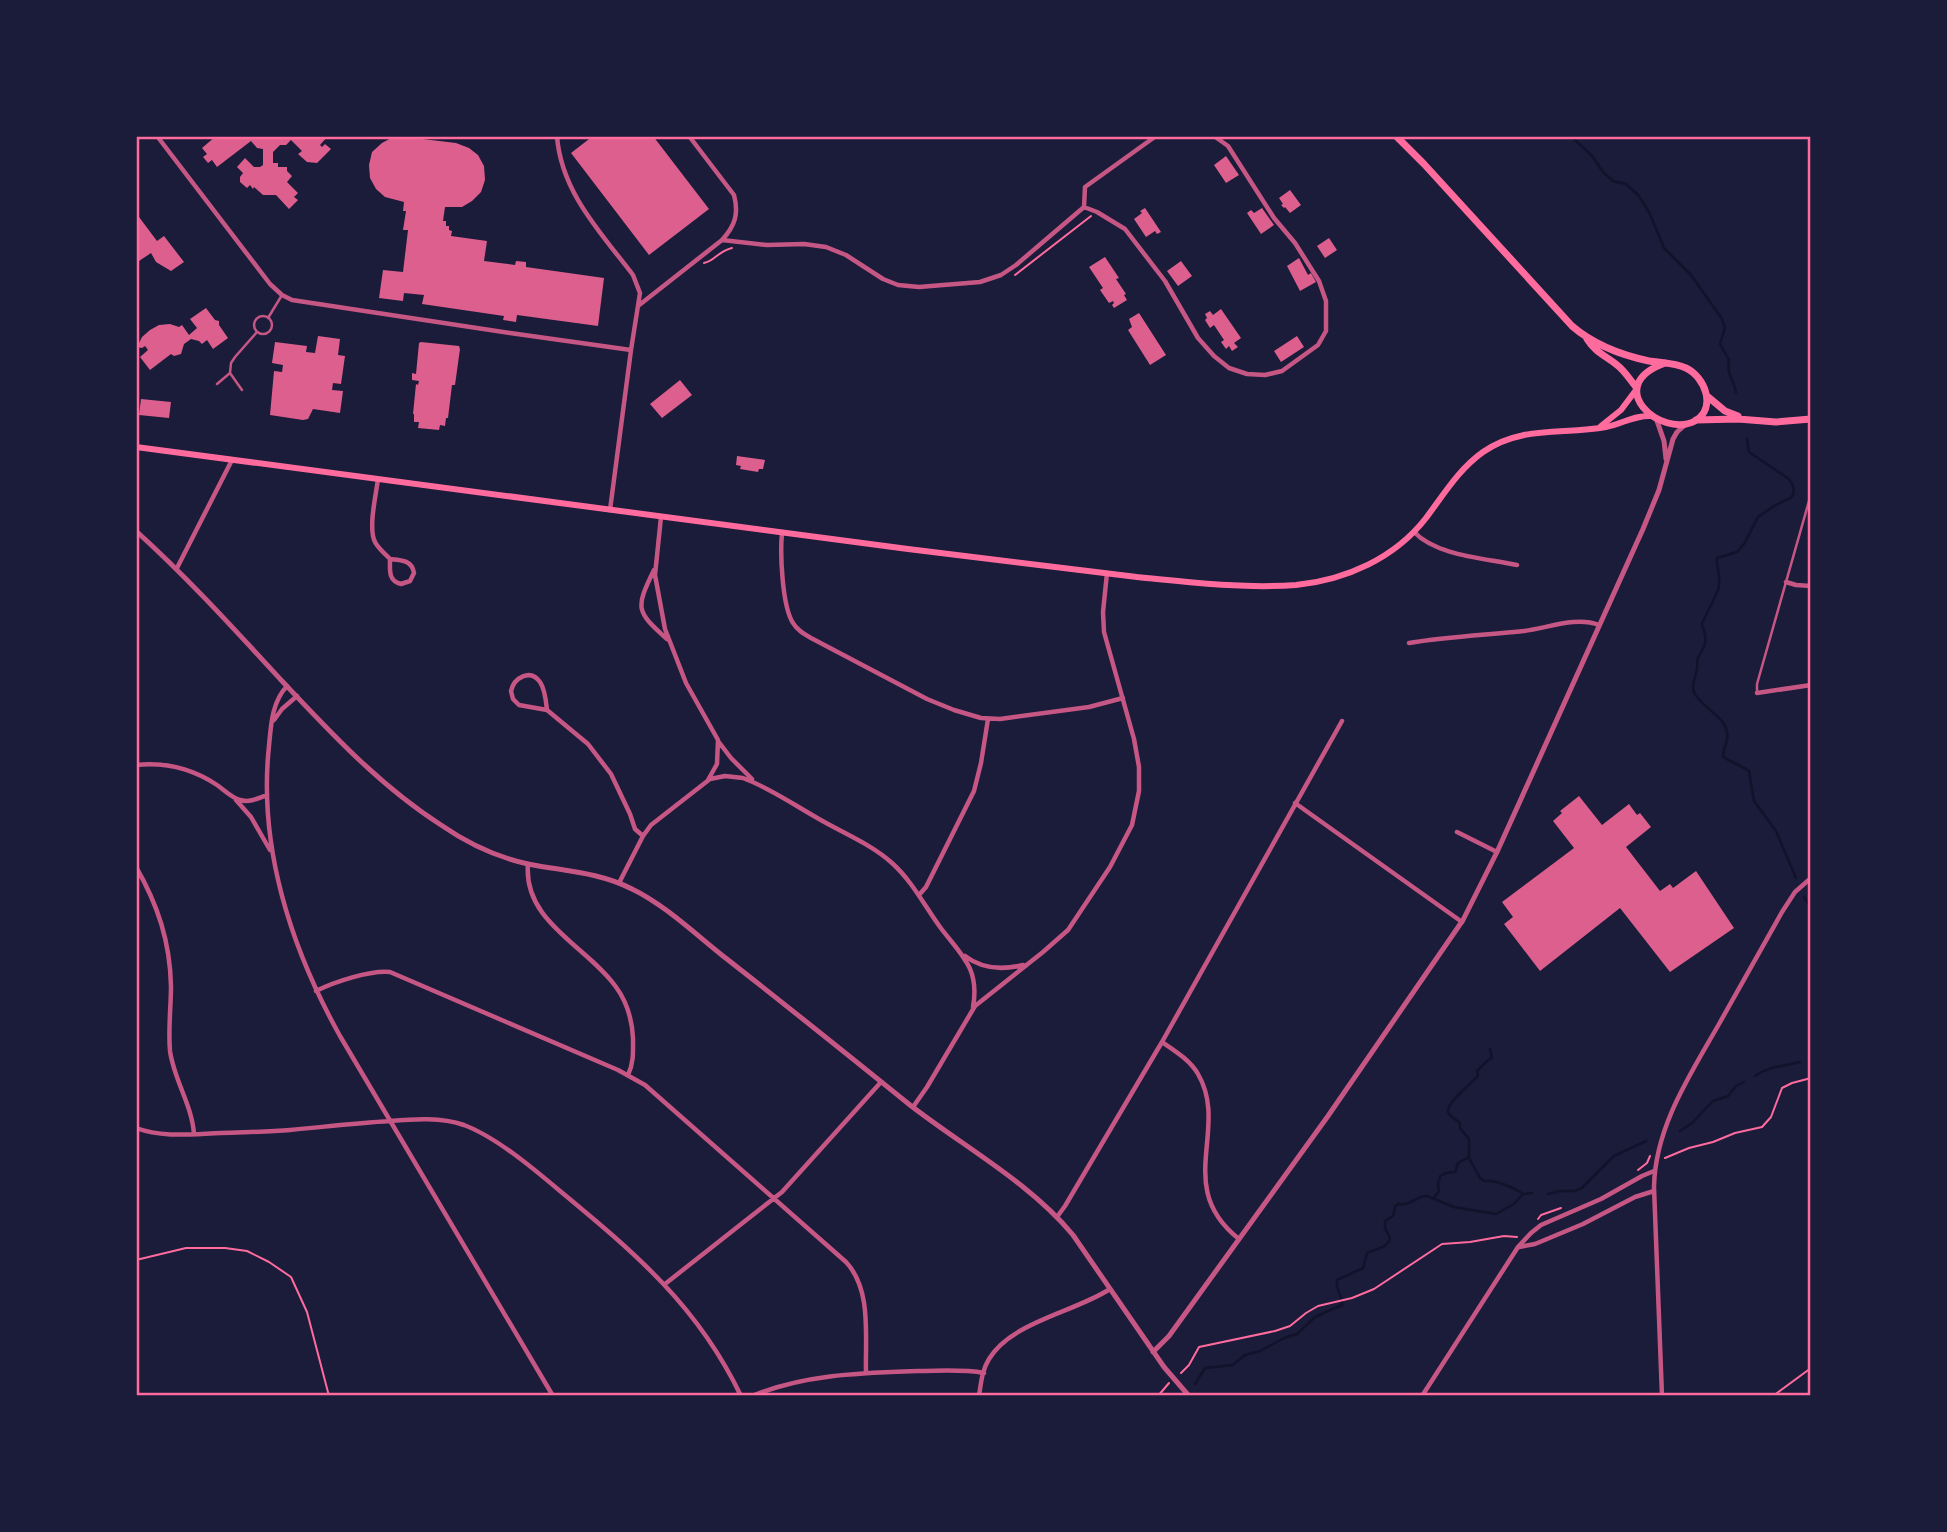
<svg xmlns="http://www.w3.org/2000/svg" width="1947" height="1532" viewBox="0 0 1947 1532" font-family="'Fira Sans Condensed',sans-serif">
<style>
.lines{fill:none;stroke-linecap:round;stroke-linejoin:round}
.stream{stroke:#12122b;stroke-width:2.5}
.building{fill:#dd5f8e}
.path{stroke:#ff6b9d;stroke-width:2}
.service{stroke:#c65784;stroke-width:2.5}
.minor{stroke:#c65784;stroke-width:4.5}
.tertiary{stroke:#c65784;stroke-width:5}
.secondary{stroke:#ff6b9d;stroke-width:6}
.primary{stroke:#ff6b9d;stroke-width:7}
.neatline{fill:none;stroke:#ff6b9d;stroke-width:2.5}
</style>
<rect width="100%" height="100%" fill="#1b1b3a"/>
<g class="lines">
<path class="stream" d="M1571 136 1593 157 1603 172 1613 181 1626 184 1639 196 1650 214 1664 248 1691 275 1722 319 1725 328 1720 344 1729 360C1726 373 1734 380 1736 393
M1747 439 1749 452 1789 479C1794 486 1795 490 1792 497L1774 506 1758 517 1744 544 1737 552 1717 558C1716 567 1722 580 1718 590 1716 596 1702 622 1702 624 1702 628 1705 631 1705 635 1707 645 1701 651 1697 660 1700 671 1690 682 1694 692 1702 710 1731 717 1727 740 1726 746 1723 749 1723 756 1729 762 1741 765 1749 771L1754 801 1776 831 1796 878
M1804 897 1811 908
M1755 1076C1769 1066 1784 1066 1800 1062
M1680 1131 1692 1123 1713 1101 1728 1096 1736 1086 1744 1082
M1469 1158 1480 1178 1484 1181C1494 1179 1515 1188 1523 1194
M1548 1194 1560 1191H1574L1582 1188 1614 1156 1646 1141
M1434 1198 1439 1191 1438 1184 1440 1176 1446 1173 1455 1172 1458 1163 1469 1157V1139L1460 1128V1123C1457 1120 1448 1116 1448 1111 1448 1101 1472 1083 1478 1076L1477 1071 1487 1061 1492 1058 1490 1049
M1195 1384 1205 1368 1233 1365 1245 1355 1260 1351 1284 1338 1297 1334 1315 1317 1342 1305C1343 1296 1335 1290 1337 1280L1363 1268 1367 1253C1376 1249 1388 1248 1390 1238L1385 1228V1221L1393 1216 1395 1207 1398 1204H1406L1421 1197 1427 1196 1454 1207 1496 1214 1514 1204 1523 1194 1532 1193"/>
</g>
<path class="building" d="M216 136H328L320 145 322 147 325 144 331 149 317 163 307 162 298 154 302 151 291 140 286 145H280L273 152V163H278V167H287V171L292 176 287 182 298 193 294 197 298 200 289 209 276 195H263L254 187 253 189 250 185 247 188 240 182V177L243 173 237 167 245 158 254 167H260L263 165V149L257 148 251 141 217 167 212 160 208 163 203 157 207 154 202 148Z
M593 136H653L709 209 649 255 571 153Z
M393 137H406L456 143 469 148 478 155 484 166 485 180 481 192 472 201 462 207H445L443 221H446V226H449V230L452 231 451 236 487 241 484 261 515 265 516 261 526 262V267L604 278 598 326 517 315 516 322 503 320 504 316 422 304 424 295 404 293 403 301 379 298 383 270 403 272 408 230H403L406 211H403L404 202 385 197 376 189 370 178 369 165 372 152 382 143Z
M1226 156 1239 175 1226 183 1214 165Z
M1290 190 1301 205 1290 213 1285 207 1284 208 1281 205 1283 204 1279 198Z
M1145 208 1161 232 1157 234 1155 231 1146 237 1134 219 1142 213 1140 211Z
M1262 208 1274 225 1261 234 1247 213 1251 210 1254 213Z
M136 213 157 241 164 236 184 262 171 271 156 262 151 253 136 263V242L138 241 136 239Z
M1329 238 1337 250 1325 258 1317 246Z
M1105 257 1119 278 1116 279 1126 294 1124 295 1127 300 1114 308 1112 305 1114 303 1113 301 1109 303 1100 290 1103 288 1089 267Z
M1299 258 1308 275 1311 273 1316 282 1300 291 1287 266Z
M1181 261 1192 276 1178 286 1167 271Z
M206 308 215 320 219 321V325L228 338 213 349 207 340 202 344 199 341 191 339 184 344 181 354 174 356 171 354 150 370 140 357 148 350 145 346 142 348 137 347 142 337 150 330 159 325 170 324 179 327 182 325 189 335 197 328 190 319Z
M1221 309 1241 338 1234 343 1238 347 1232 351 1229 346 1226 349 1221 342 1224 340 1214 325 1210 328 1205 320 1207 318 1205 314 1210 311 1213 315Z
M1139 313 1166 355 1150 365 1128 330 1132 327 1129 319Z
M318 336 340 339 338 355 345 356 341 384 333 383 332 390 343 391 340 413 313 409 308 419 303 420 270 415 274 371 282 372 283 365 272 363 275 342 307 346 306 352 315 353Z
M1297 336 1304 347 1281 362 1274 351Z
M421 342 459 346 460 349 455 385H452L448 418H446L445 426 440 425 439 430 418 428 419 422H414V414H413L416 384 418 385 419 381 412 380V373L416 374 419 343Z
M680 380 692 395 662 418 650 404Z
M141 399 171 402 169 418 139 415Z
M737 456 765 460 763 469H759L758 472 740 469 741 466 736 465Z
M1579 796 1602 825 1629 804 1637 815 1640 813 1651 827 1626 847 1660 891 1670 884 1673 888 1696 871 1734 928 1670 972 1620 908 1540 971 1504 924 1513 917 1502 902 1574 848 1553 821 1562 813 1560 811Z"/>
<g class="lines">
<path class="path" d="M704 263C715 261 718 251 732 248
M1015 275 1091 216
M1665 1158 1689 1148 1713 1142 1735 1133 1762 1127 1771 1117 1782 1088 1792 1083 1811 1078
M1638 1170 1647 1163 1650 1156
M1538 1219 1541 1215 1561 1208
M136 1260 186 1248H225L247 1251 269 1262 291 1277 307 1312 329 1396
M1181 1373 1189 1365 1199 1347 1275 1331 1290 1326 1306 1313 1318 1306 1352 1298 1374 1289 1442 1244 1470 1242 1504 1236 1517 1237
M1158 1396 1169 1383
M1773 1396 1811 1368"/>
<path class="service" d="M254 325a9 9 0 1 1 18 0a9 9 0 1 1-18 0Z
M268 318 282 295
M230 373 242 390
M217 384 230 373 231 363 235 357 257 332
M1757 693V684L1811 494"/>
<path class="minor" d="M157 136 270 284 282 295 292 300 510 333 631 350 640 293 633 275C601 233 561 192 557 136
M689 136 734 195C739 214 735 226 722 240
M1156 136 1085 187 1084 207 1097 212 1125 229 1165 281 1198 338 1214 356 1229 368 1247 374 1265 375 1282 371 1318 345 1326 331V301L1319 281 1295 243 1274 218 1228 146 1214 136
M638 306 722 240 767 245 804 244 826 247 846 255 883 279 898 285 919 287 980 282 1001 275 1016 265 1084 207
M378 479C376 495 368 528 375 542 378 548 385 554 390 559
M610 510 631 350
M661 517 655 575 665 629 686 683 718 740 717 764 708 780
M1414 532C1437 556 1485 558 1517 565
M782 533C780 553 782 606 793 623 797 630 804 634 811 638L927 699 954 710 981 718 1000 719 1089 707 1123 698
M390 559C401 560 412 560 414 573L410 581 401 584C388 581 390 570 390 559Z
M177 568 232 460
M654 570C635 609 636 611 667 639
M1786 582 1796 585 1811 586
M1409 643C1447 637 1486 635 1524 631 1548 628 1576 616 1599 625
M287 686C272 702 271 724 269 746 258 847 291 948 340 1036L553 1396
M1757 693 1811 685
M547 710C546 701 545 689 540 682 530 668 514 678 511 691L513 699 519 705 547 710 588 744 611 774 630 814 635 829 643 836
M274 720 282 709 297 696
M718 741 731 758 752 779
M136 765C165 762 193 769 217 785 224 790 232 798 240 800 249 803 259 798 267 795
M236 800 251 817 270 850
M1295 803 1462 922
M1457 832 1497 852
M528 864C523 922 587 946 616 987 627 1002 632 1019 633 1038 633 1050 634 1063 628 1075
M136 867C158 905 170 942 171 986 171 1007 168 1029 170 1051 174 1080 192 1105 194 1134
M619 883 643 836 651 825 710 779 725 776 743 778C770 788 794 805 819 819 843 833 871 844 892 863 912 881 924 905 940 927 961 955 980 968 973 1007
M919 895 926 887 974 791 981 763 988 719
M965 956C982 969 1003 970 1023 965
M316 991C334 982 370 970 390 972L618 1070 645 1085 846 1262C872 1290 865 1336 866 1373
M1162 1042C1175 1051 1190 1060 1198 1074 1230 1129 1173 1187 1239 1239
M913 1107 927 1087 975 1006 1043 952 1068 930 1110 867 1132 825 1139 791V767L1134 739 1104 632 1103 612 1107 573
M136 1128C163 1138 192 1134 221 1133 244 1132 267 1132 290 1130 323 1127 356 1123 390 1121 414 1119 441 1117 464 1125 496 1137 534 1169 560 1191 635 1253 698 1306 741 1396
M1057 1217 1065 1206 1162 1042 1342 721
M1519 1247 1535 1244 1583 1224 1635 1197 1654 1191
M665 1284 782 1192 881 1082
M752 1396C805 1374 862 1373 918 1371 940 1371 962 1369 984 1373
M979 1396C981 1383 982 1370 989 1359 1011 1322 1075 1312 1110 1289
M1422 1396 1518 1247 1531 1233 1541 1225 1601 1199 1642 1176 1654 1171
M1662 1396 1654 1187C1655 1127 1690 1075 1719 1024 1740 987 1761 950 1782 912L1795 892 1811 878"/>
<path class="tertiary" d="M1656 418 1664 441 1666 459
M136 531C188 578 235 630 282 681 331 733 380 786 441 825 467 843 496 857 528 864 563 871 599 872 632 889 665 905 694 933 723 956 786 1005 848 1055 910 1105 964 1147 1029 1182 1073 1235L1164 1367 1189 1396
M1153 1352 1169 1336 1328 1116 1463 920 1497 852 1643 529 1659 490 1673 439 1677 432 1686 424"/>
<path class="secondary" d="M1601 426 1621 410 1636 390
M136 447C394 481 651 516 908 549 985 558 1061 568 1137 577 1189 582 1243 589 1296 585 1346 580 1395 558 1426 518 1444 494 1459 469 1483 452 1522 425 1563 435 1606 427 1622 424 1634 415 1651 416"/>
<path class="primary" d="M1396 136 1424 164 1572 326C1594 345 1621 355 1649 361 1662 363 1675 363 1686 368 1705 377 1717 408 1695 421 1661 439 1601 386 1665 363
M1587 339C1595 352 1606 356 1617 365 1625 371 1630 380 1636 387
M1707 396 1725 411 1738 416
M1696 420 1738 419 1776 422 1811 419"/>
</g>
<rect width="1947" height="1532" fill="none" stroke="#1b1b3a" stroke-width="276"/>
<rect x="138" y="138" width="1671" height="1256" class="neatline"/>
</svg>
